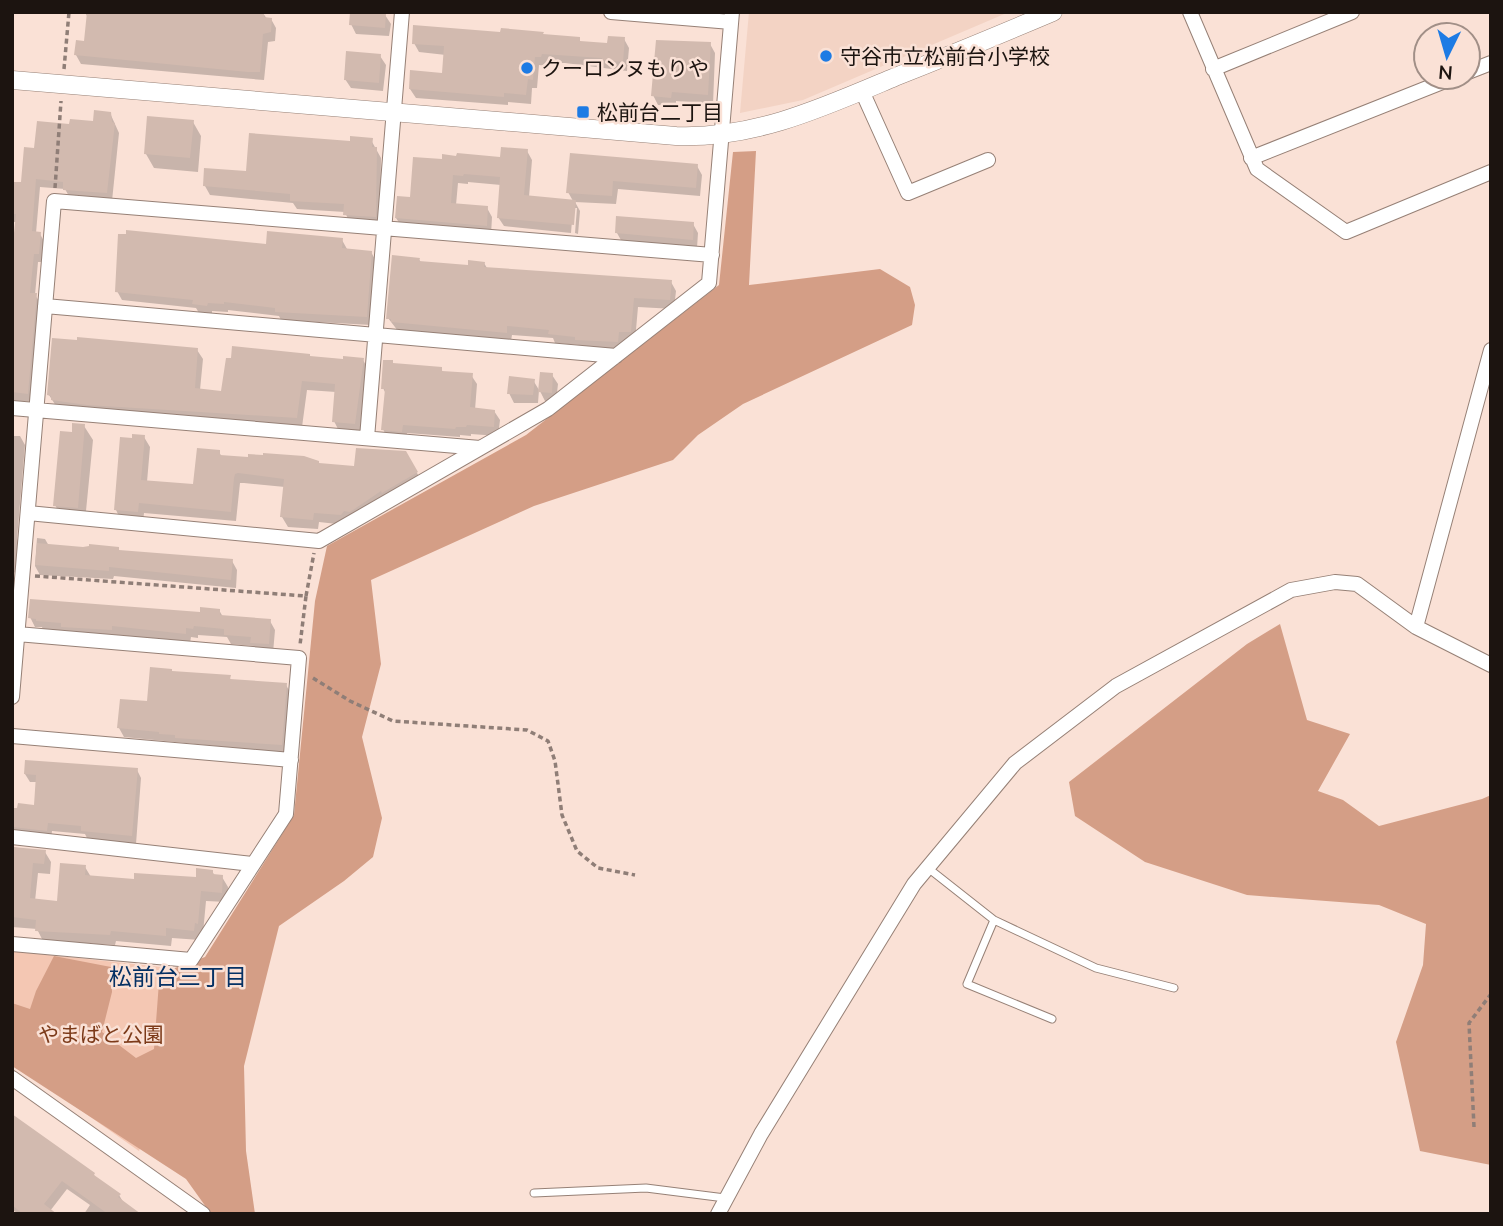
<svg xmlns="http://www.w3.org/2000/svg" width="1503" height="1226" viewBox="0 0 1503 1226" font-family="Mulish,'Noto Sans JP',sans-serif">
<style>
.built{fill:#f3d3c4}
.green{fill:#f4c7b3}
.forest{fill:#d49e86}
.shadow{fill:#0003}
.building{fill:#d2baaf}
.lines{fill:none;stroke-linecap:round;stroke-linejoin:round}
.service-casing{stroke:#968076;stroke-width:9}
.minor-casing{stroke:#968076;stroke-width:16}
.tertiary-casing{stroke:#968076;stroke-width:19}
.path{stroke:#8f7e77;stroke-width:3.5;stroke-dasharray:5 3.5;stroke-linecap:butt}
.service{stroke:#fff;stroke-width:7}
.minor{stroke:#fff;stroke-width:14}
.tertiary{stroke:#fff;stroke-width:18}
.poi-dot{fill:#1d7be4;stroke:#fae1d6;stroke-width:2.5}
.labels{text-anchor:middle;dominant-baseline:central;stroke-width:5;stroke-linejoin:round;paint-order:stroke}
.poi-label{font-size:21px;fill:#1c1410;stroke:#fae1d6;text-anchor:start}
.park-label{font-size:21px;fill:#7c3a19;stroke:#fae1d6}
.neighbourhood-label{font-size:23px;fill:#053164;stroke:#fae1d6}
</style>
<rect width="100%" height="100%" fill="#fae1d6"/>
<path class="built" d="M749 12H1009L803 100 740 113Z"/>
<path class="green" d="M12 951 199 971 139 1151 12 1062Z"/>
<path class="forest" d="M756 151 749 285 880 269 910 287 915 305 912 325 743 404 698 435 673 460 534 506 371 580 381 664 362 737 382 818 373 857 344 881 279 926 244 1066 246 1151 255 1214H211L186 1179 12 1066V1003L30 1009 36 991 54 956 111 967 112 992 102 1032 136 1058 154 1049 159 982 164 972 205 957 294 815 315 601 327 546 526 435 719 285 733 152Z
M1280 624 1307 720 1350 734 1318 791 1343 800 1379 826 1482 799 1491 795V1165L1420 1151 1396 1042 1423 965 1426 924 1379 905 1247 895 1145 862 1075 816 1069 782 1247 644Z"/>
<path class="shadow" d="M254 12 263 13 267 19H271L276 28 275 41 268 42 264 80 81 64 76 55 86 42 88 18 85 12Z
M352 12 385 15 391 24 389 36 356 34 351 24Z
M544 36 579 39 581 43 609 45 624 39 629 48 627 71 565 63H546V66L539 65 537 88H532L531 104 508 102V105L416 98 410 89 444 75 446 55 419 52 414 43Z
M710 44 715 53 713 104 676 101V106L658 105 653 95Z
M380 56 386 65 383 91 351 88 345 79Z
M110 113 119 133 112 201 70 198 65 189 40 187 36 233 40 234 45 243 43 262H38L35 295 41 304 32 402 24 401V405L12 404V267L17 222H12V183L22 184 36 150 71 126 94 123Z
M193 122 201 136 198 172 154 168 146 154Z
M371 140 381 158 380 225 350 224 345 212 297 209 293 203 210 195 205 186 351 143Z
M527 151 532 160 529 197 573 201 568 192 571 155 697 166 702 175 700 196 618 189 616 204 575 202 580 211 578 234 575 233 577 208H573L571 233 504 226 498 217 501 185 468 182V184L458 183 456 205 487 208 492 217 491 235 402 227 396 218 443 161 502 158Z
M693 224 698 233 697 248 622 242 617 233Z
M342 240 347 249 371 252 376 261 371 325 281 320 279 316 228 310V312L212 311V314L199 313 196 308 122 300 117 291 267 246Z
M419 259 421 263 469 267 484 263 487 268 671 282 676 291 674 309 638 307 635 341 623 350 582 348 580 345 555 343 553 338 512 335 511 341 398 331 388 318Z
M197 350 203 359 200 390 222 392 311 358 363 360 368 369 360 432 339 431 334 421 336 392 307 390 302 427 58 409 49 395Z
M394 365 441 369 443 372 471 375 477 384 475 410 494 411 500 420 498 436 471 434V436L460 435V437L407 433 406 440 388 439 383 429 386 394 383 388Z
M552 375 558 384 556 402 545 401 540 391Z
M533 380 539 390 538 403H514L509 393Z
M84 426 93 440 85 521 63 519 55 505Z
M12 436H20L25 445 17 539 20 545 18 573 12 572Z
M144 437 150 447 147 482 194 486 219 452 222 457 356 468 405 453 423 483 346 525 319 522 318 529 288 527 282 517 285 487 244 483H240L236 521 144 513 143 522 121 520 116 510Z
M37 538 45 539 49 546 232 561 237 570 236 588 114 576 113 579 40 575 35 566Z
M219 610 223 617 270 621 275 630 273 653 258 651 254 646 231 644 227 637 198 635V638L191 637 190 643 116 635V638L43 630 42 627H35L30 617 201 614Z
M172 673 229 677 232 681 286 685 291 694 286 753 124 737 119 728 149 703Z
M137 770 141 778 136 844 87 838 85 834 52 831 51 839 12 833V810L35 806 37 782H30L25 774Z
M12 847 45 852 51 862 50 874 38 873 35 901 59 903 85 867 91 877 135 881 197 879 212 871 215 876 222 877 228 887 227 902 206 901 203 933H200V940L172 938 171 946 116 941 115 945 43 941 37 929 12 927Z
M12 1118 94 1175 96 1179 119 1195 125 1205 138 1214H84L90 1205 67 1189 50 1211 54 1214H19L14 1211 12 1213Z"/>
<path class="building" d="M87 12H264V17L272 18 271 32 263 34 260 72H248L74 55 76 40 84 41Z
M350 12 386 13 385 28 349 25Z
M413 25 500 32 501 28 544 32 543 34 580 37V41L607 43 608 36 625 37 623 62 602 60V58L542 54 541 57H535L533 80 528 79 526 95 504 93V97L409 89 410 70 442 73 444 46 412 44Z
M656 40 711 42 708 95 672 92 671 98 651 96Z
M346 51 381 54 379 83 344 80Z
M94 110 111 112 112 122 115 123 107 193 63 190V182L36 179 32 231 41 232 39 254H34L30 293H37L28 394 12 392V252L16 214H12V182H21L24 147 34 148 37 121 69 124 70 119 93 121Z
M147 116 194 120 190 158 144 154Z
M249 133 350 141V136L373 138 372 147H377L376 217 343 215 344 204 290 201V194L203 186 204 168 246 171Z
M501 147 528 149 524 195 576 200 574 225 497 218 500 177 464 174 463 176 453 175 451 203 488 206 487 226 395 218 397 196 410 197 413 157 442 159V154L456 156 457 153 500 157Z
M570 153 698 164 696 188 613 181 612 196 566 193Z
M616 216 694 222 693 240 615 233Z
M126 230 266 244 267 231 343 238 342 248 372 251 367 317 275 312V308L224 302V304L208 303 207 306 192 304 193 300 115 292 118 234H126Z
M392 255 420 258 419 261 468 265V260L485 262 484 267 672 280 670 300 634 298 631 332H619L618 342 575 340V337L548 334 549 330 507 326V333L391 322V319H386Z
M77 337 198 348 195 388 221 391 226 358H231L232 346 310 354V356L343 359V356L364 358 355 424 332 422 335 384 302 381 297 418 87 405 51 400V396L47 395 52 338 77 340Z
M383 360H393V363L442 367V371L473 373 470 407 495 410 494 427 467 425 466 427H456L455 429 403 425 402 432 381 430 385 389H381Z
M540 372 553 373 552 393 538 392Z
M509 376 535 379 533 395 507 394Z
M72 423 85 424 78 508 53 506 60 431 72 432Z
M132 434 145 435 141 480 193 484 197 448 220 450V455L248 457V454L263 455V453L304 456 319 461V463L354 466 356 448 406 451 418 472 382 493 381 491 350 512 344 511 341 515 314 513 313 520 280 517 284 479 238 473 235 474 234 478 231 512 139 503 138 512 114 510 120 437 132 438Z
M37 543 83 547 89 546V544L119 547V550L233 559 231 580 109 567V571L35 565Z
M30 599 200 612V607L220 609V615L271 619 269 644 250 643 251 637 224 635V629L194 626 193 629 186 628V634L112 626V630L61 627V623L36 621V619L28 618Z
M150 667 172 669V671L231 675 230 679 287 683 282 745 175 738V735L159 734V732L117 728 120 699 147 701Z
M25 760 138 768 132 836 81 831V826L48 823 47 831 12 827V808H17L18 803 34 805 36 775 24 774Z
M12 847 46 850 44 864 33 863 30 898 57 901 60 863 86 865 85 875 134 879V873L196 877V868L213 870V874L223 875 222 893 201 891 198 924 195 923 194 931 166 928V936L111 931 110 935 35 931 36 920 12 917Z
M12 1114 95 1173 94 1175 121 1194 118 1197 141 1214H108L62 1181 44 1204 57 1214H23L12 1205Z"/>
<g class="lines">
<g class="service-casing">
<path id="service" d="M928 868 994 920 1096 968 1174 988
M994 920 967 984 1052 1019
M534 1193 646 1188 725 1198"/>
</g>
<g class="minor-casing">
<path id="minor" d="M611 12 731 22
M1190 12 1257 169 1346 232 1491 172
M1213 69 1352 12
M1468 72 1491 63
M862 91 908 193 988 160
M1251 158 1455 77
M45 306 616 356
M12 408 480 448
M367 438 402 12
M28 513 319 541 548 409 709 283 732 12
M1416 627 1491 350
M12 697 54 201 712 255
M12 736 291 760
M12 837 252 864
M12 944 191 960 286 814 299 658 17 634
M12 1078 203 1214
M718 1214 761 1134 914 884 1015 763 1116 686 1291 590 1335 582 1357 584 1416 627 1491 665"/>
</g>
<g class="tertiary-casing">
<path id="tertiary" d="M12 80 676 136C755 139 824 107 895 77 948 56 1001 34 1053 12"/>
</g>
<path class="path" d="M64 69 69 12
M55 188 61 101
M35 576 306 596 300 645
M306 596 314 553
M313 678 350 701 393 721 527 730 548 741 555 761 562 815 577 851 598 868 635 875
M1474 1127 1469 1023 1491 994"/>
<use href="#service" class="service"/>
<use href="#minor" class="minor"/>
<use href="#tertiary" class="tertiary"/>
</g>
<g class="poi-dot">
<circle cx="826" cy="56" r="7"/>
<circle cx="527" cy="68" r="7"/>
<rect x="576" y="105" width="14" height="14" rx="3.5"/>
</g>
<g class="labels">
<g class="poi-label">
<text x="840" y="56">守谷市立松前台小学校</text>
<text x="541" y="68">クーロンヌもりや</text>
<text x="597" y="112">松前台二丁目</text>
</g>
<g class="park-label">
<text x="101" y="1034">やまばと公園</text>
</g>
<g class="neighbourhood-label">
<text x="178" y="976">松前台三丁目</text>
</g>
</g>
<rect width="1503" height="1226" fill="none" stroke="#1c1410" stroke-width="28"/>
<g transform="translate(1447 56) rotate(185)"><circle r="33" fill="#fae1d6" stroke="#a18f87" stroke-width="2"/>
<path d="M0-5L12 26L0 18L-12 26Z" fill="#1d7be4"/>
<text y="-10" font-size="19" font-weight="bold" text-anchor="middle" fill="#1c1410">N</text>
</g>
</svg>
